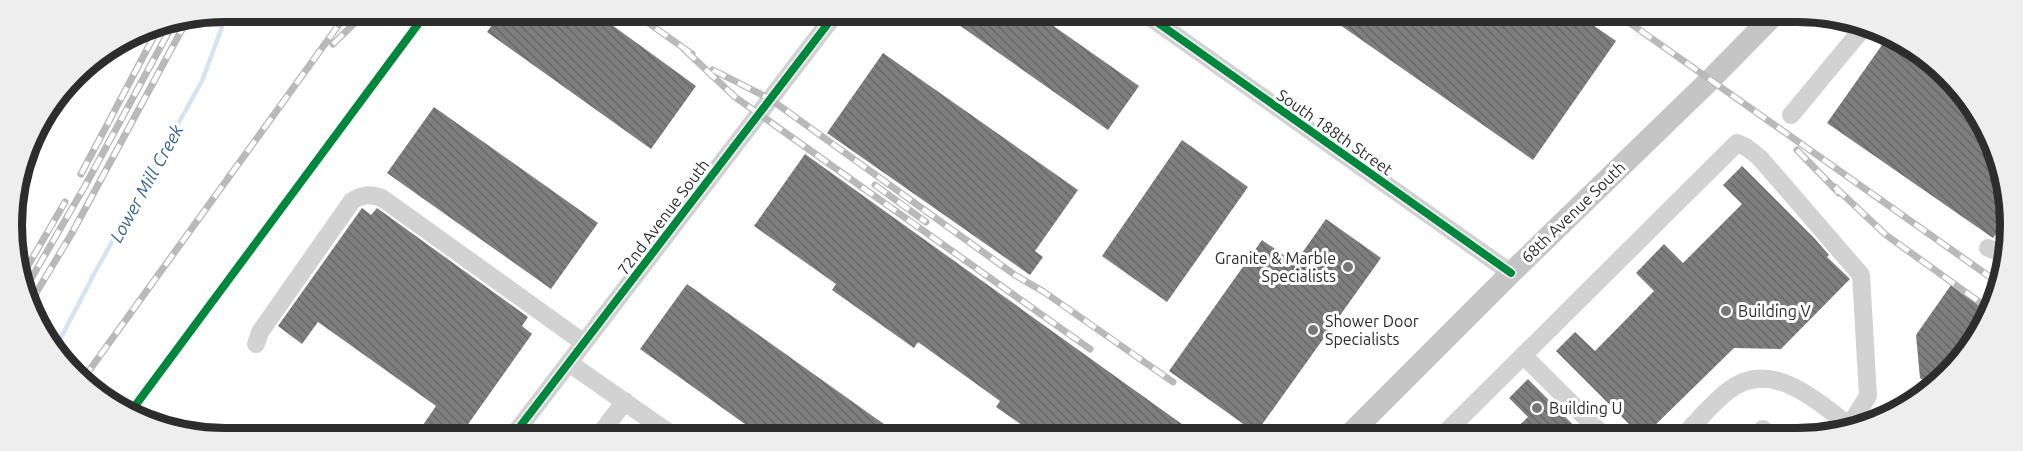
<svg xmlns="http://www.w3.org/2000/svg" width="2023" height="451" viewBox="0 0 2023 451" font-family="Ubuntu,sans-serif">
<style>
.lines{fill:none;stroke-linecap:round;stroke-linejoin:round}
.stream{stroke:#d6e4f2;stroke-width:4.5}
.building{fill:url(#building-back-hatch)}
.minor{stroke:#d2d2d2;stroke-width:18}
.major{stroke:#c5c5c5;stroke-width:22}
.rail-casing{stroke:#b9b9b9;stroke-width:7}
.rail{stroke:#fff;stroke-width:4.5;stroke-dasharray:14;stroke-linecap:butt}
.cycleway-casing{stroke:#fff;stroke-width:11}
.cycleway{stroke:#00873e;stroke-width:8}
.poi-dot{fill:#767676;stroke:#fff;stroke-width:2}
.labels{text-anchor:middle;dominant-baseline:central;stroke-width:6;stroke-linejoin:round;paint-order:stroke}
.street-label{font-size:16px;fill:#2d2d2d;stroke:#fff}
.poi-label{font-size:16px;fill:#2d2d2d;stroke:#fff;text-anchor:start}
.water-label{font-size:18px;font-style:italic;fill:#376692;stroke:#fff}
.rim{fill:none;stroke:#2d2d2d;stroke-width:8}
</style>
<defs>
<pattern id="building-back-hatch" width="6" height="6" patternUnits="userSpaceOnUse" patternTransform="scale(1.5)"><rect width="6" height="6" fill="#7e7e7e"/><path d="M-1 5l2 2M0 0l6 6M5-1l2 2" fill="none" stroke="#686868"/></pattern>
</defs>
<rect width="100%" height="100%" fill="#fff"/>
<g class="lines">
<path class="stream" d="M54 351 94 274 202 81 225 19 230 12"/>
</g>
<path class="building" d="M501 12H594L696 86 651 149 487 32Z
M942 13H1035L1139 86 1108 130Z
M1323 13 1577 14 1616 41 1533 160Z
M1889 35 1905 41 1967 96 2004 171 2007 218 1993 238 1827 123Z
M883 53 1078 190 1035 251 1043 257 1030 275 827 133Z
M434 107 598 223 551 289 387 173Z
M1182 140 1248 187 1167 302 1102 256Z
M805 154 1200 437H1039L996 407 1000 401 918 342 914 348 832 290 836 284 754 226Z
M1742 166 1815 239 1829 255 1827 257 1850 279 1781 349 1734 348 1647 433H1638L1556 351 1575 332 1595 351 1654 291 1636 273 1664 244 1683 263 1742 204 1723 185Z
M362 208 371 215 377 208 528 317 522 326 532 334 459 437H434L421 428 436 406 318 322 302 344 278 326Z
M1326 219 1381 258 1256 433 1169 371 1262 240 1295 263Z
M687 284 902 437H763L640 349Z
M1951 285 1991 313 1989 320 1948 377 1933 387 1920 378 1916 335Z
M1528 379 1585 437H1507L1528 417 1509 398Z"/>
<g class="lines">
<path class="minor" d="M1144 13 1511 273
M1791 115 1864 27
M1988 248 2008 256
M256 344 260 332 352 201C363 194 370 194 382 198L584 343
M1523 355 1605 437
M569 363 675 437
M512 437 836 13
M598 437 625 401
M1441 437 1737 143 1746 147 1760 158 1861 275 1868 396 1846 431
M1682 437C1697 422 1711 404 1728 391 1772 356 1818 403 1854 429
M1754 437 1763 429"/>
<path class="major" d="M1347 437 1511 273 1710 80 1775 14"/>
<g class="rail-casing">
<path id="rail" d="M633 12 692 54
M1617 14 2000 284
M333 44 366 12
M685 50 735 97 1090 349
M713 70 770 99 1015 275 1044 292 1173 382
M1797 150 1839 193
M81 174 160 25
M875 185 926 222
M1835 187 1886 235 1992 311
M19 281 65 202
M24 291 85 186 174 22
M30 303 72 233 187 20
M83 379 348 12"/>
</g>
<use href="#rail" class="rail"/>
<g class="cycleway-casing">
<path id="cycleway" d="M1144 13 1511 273
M129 414 427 12
M512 437 836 13"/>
</g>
<use href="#cycleway" class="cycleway"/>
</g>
<g class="poi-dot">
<circle cx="1348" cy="267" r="6"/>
<circle cx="1726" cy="311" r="6"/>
<circle cx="1313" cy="330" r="6"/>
<circle cx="1537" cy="408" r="6"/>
</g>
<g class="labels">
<g class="street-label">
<text transform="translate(1335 132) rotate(35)">South 188th Street</text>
<text transform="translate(1573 212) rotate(-44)">68th Avenue South</text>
<text transform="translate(663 217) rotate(-53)">72nd Avenue South</text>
</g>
<g class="poi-label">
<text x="1336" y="258" text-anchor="end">Granite &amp; Marble<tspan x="1336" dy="18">Specialists</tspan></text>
<text x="1738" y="311">Building V</text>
<text x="1325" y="321">Shower Door<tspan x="1325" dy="18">Specialists</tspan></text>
<text x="1549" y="408">Building U</text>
</g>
<g class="water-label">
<text transform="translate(146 183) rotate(-61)">Lower Mill Creek</text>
</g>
</g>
<path d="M0 0H2023V451H0ZM225 22H1797A203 203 0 0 1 2000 225V225A203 203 0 0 1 1797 428H225A203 203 0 0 1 22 225V225A203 203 0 0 1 225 22Z" fill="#eee" fill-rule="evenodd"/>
<path class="rim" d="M225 22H1797A203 203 0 0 1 2000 225V225A203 203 0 0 1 1797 428H225A203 203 0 0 1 22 225V225A203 203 0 0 1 225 22Z"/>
</svg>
